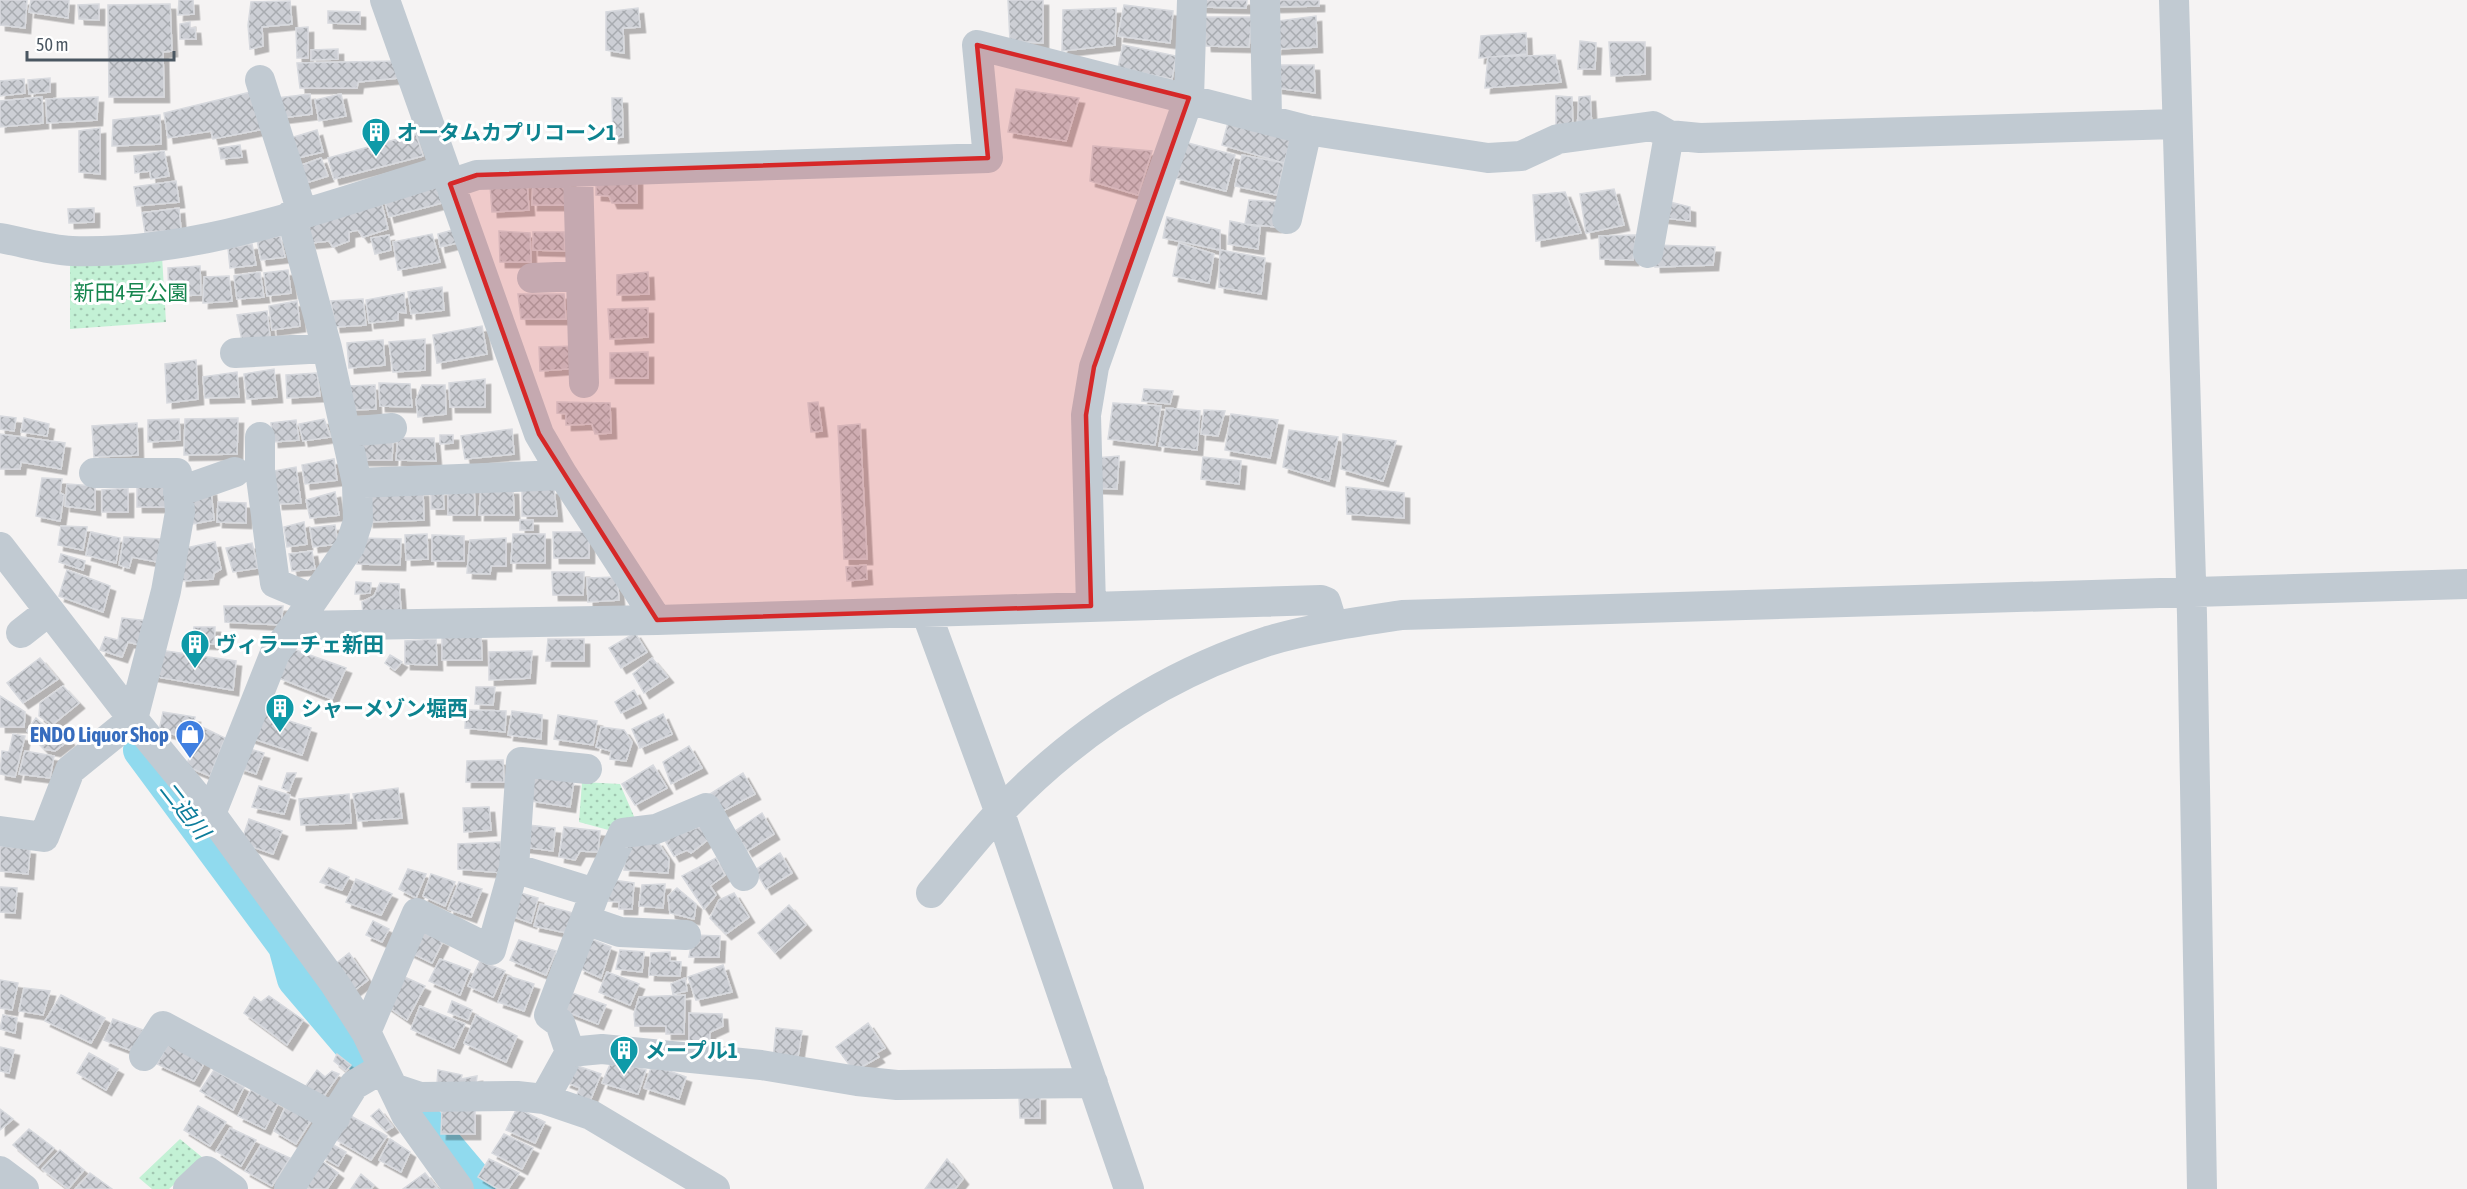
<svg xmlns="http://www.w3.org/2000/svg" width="2467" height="1189" viewBox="0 0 2467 1189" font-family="'Asap Condensed','Noto Sans JP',sans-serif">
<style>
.park{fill:url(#park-dots)}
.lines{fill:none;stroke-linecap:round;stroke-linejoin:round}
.river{stroke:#90daee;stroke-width:36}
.building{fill:url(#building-cross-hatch);stroke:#d7d9de;stroke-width:1.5;filter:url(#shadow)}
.minor{stroke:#c1cad2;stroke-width:30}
.marked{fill:#d62828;fill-opacity:0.2;stroke:#d62828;stroke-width:4.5;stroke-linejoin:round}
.labels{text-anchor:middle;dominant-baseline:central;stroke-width:6;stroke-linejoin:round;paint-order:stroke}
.culture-label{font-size:21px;font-weight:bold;fill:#0d838f;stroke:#fff;text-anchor:start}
.park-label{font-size:21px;fill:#17864f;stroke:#fff}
.shop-label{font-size:21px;font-weight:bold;fill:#366cbe;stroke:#fff;text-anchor:end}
.water-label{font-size:22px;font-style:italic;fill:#0c7c9b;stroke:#fff}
</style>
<defs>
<pattern id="park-dots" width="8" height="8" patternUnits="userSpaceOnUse" patternTransform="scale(1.5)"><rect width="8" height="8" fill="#c3f1d5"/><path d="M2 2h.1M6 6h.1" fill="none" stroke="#a0c6b0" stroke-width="1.8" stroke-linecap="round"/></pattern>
<pattern id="building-cross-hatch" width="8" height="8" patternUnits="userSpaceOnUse" patternTransform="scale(1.5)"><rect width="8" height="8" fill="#cdcfd5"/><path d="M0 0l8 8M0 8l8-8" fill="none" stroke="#a8abb0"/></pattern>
<filter id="shadow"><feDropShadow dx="5.5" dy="5.5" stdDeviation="0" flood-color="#0004"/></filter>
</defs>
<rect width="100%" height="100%" fill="#f5f3f3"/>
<path class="park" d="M162 256 166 322 70 329V265Z
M582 782 620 784 636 821 612 831 579 822Z
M180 1139 203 1158 169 1189H152L139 1178Z"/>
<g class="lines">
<path class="river" d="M141 750 286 946 295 979 359 1054
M428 1125 482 1189"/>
</g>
<path class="building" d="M0 0H27L25 28 0 25Z
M31 0H69L68 18 29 12Z
M179 0H193L194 14 178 15Z
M1008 0H1043V43L1010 41Z
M1201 0H1247L1246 8 1201 7Z
M1274 0H1319V6L1275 7Z
M290 1 292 24 262 27 263 46 250 49 248 25 251 2Z
M99 4V20L79 19 78 5Z
M170 4 172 51 163 52 164 97H109L108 5Z
M1124 5 1173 11 1170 43 1118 36Z
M638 8 640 27 623 28 624 53 606 50V12Z
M1116 8 1115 45 1062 51 1063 10Z
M328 11 360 12V24L328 23Z
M1316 16 1317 47 1276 49 1279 21Z
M1204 17H1252L1249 47 1206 46Z
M190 22V28H195L196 39H180V24Z
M308 27V58H297L296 28Z
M1526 33 1527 54 1479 58 1481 36Z
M1580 41 1596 43 1595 69H1578Z
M1609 42H1645V74L1611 76Z
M1123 45 1176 56 1172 79 1118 68Z
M338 49V59L311 60V50Z
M1555 55 1561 82 1485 88 1488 57Z
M396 61 398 78 358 82 357 88H300L297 63Z
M1276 65H1314L1315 93 1277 88Z
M50 78V92L29 94 28 80Z
M24 79 25 93 0 96V81Z
M1016 89 1079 98 1066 141 1008 132Z
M255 91 264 129 213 139 211 131 168 138 164 113Z
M310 94 312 114 281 118 277 98Z
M341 94 346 116 319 121 315 100Z
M1556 96 1572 97 1573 132 1556 130Z
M1590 96 1592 129 1577 132 1579 97Z
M42 97 43 123 0 127V101Z
M98 97 97 120 47 123 46 99Z
M612 98H622L623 137 613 138Z
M160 115 161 144 112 146 113 120Z
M1229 119 1292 136 1284 163 1222 145Z
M100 128V174L79 172V131Z
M317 130 323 152 293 159 287 139Z
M416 134 423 156 334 179 328 158Z
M1184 142 1235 155 1226 191 1175 178Z
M240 145 242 157 221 159 219 148Z
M1093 146 1152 151 1138 195 1090 181Z
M164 151 169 176 151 179 150 171 135 173 134 156Z
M1242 155 1284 163 1277 195 1235 186Z
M321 158 328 176 299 185 294 168Z
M637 179V203H612L609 196 596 195V180Z
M176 181 179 202 137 206 134 187Z
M570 181 569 205H532L533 183Z
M527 183 529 210 492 212 490 185Z
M436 185 442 203 389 217 384 198Z
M1614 189 1624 225 1586 233 1580 194Z
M1565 192 1581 233 1536 241 1533 195Z
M380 197 388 229 363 237 358 230 349 232V241L333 247 329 241 311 243 303 222Z
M1249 200 1279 202 1276 227 1245 224Z
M1662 200 1690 207V221L1657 217Z
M94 208V222L69 223 68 209Z
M179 208 181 230 145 232 142 213Z
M1167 217 1220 230V250L1163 238Z
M1230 221 1260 227 1258 249 1228 244Z
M453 230 457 243 440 247 438 234Z
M499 231 530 233 531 262H500Z
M533 232H564L565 251 533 250Z
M432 234 440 262 398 270 393 242Z
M389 235 391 250 375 254 371 238Z
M1636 235 1633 260 1600 259 1599 236Z
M280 236 285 257 261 260 257 240Z
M1179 243 1214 254 1209 283 1173 276Z
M252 244 256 265 230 268 228 248Z
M1654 245 1715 247 1713 265 1655 267Z
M1220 250 1265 258 1261 294 1219 287Z
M200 266 201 295 169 296 168 268Z
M288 270 291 293 267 296 264 273Z
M260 272 264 297 237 299 234 276Z
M648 272 649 294 617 295V275Z
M229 276 232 301 203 303 204 277Z
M442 287 444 310 411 314 408 292Z
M404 293 406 313 398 312V320L369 323 366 300Z
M518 294H564L566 319H521Z
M363 299 366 325 335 327 331 301Z
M297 301 300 326 272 330 269 306Z
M648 308V337L610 339 608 309Z
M267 311 270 337 242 341 237 315Z
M482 326 487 354 437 363 433 335Z
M425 339V370L393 372 389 342Z
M383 340 385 365 349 368 347 343Z
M579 346V368L540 371 539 347Z
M648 352V378H610V353Z
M196 360 198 399 167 403 165 364Z
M274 369 277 397 247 399 244 374Z
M237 372 239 397 205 398 203 377Z
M317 373 320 396 287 398 286 375Z
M485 379V407H450L449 383Z
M379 383 410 384 412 407 380 406Z
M375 385 376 409 349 410V386Z
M422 385H445L446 414 418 417 416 400Z
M1144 389 1173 391 1170 404 1142 401Z
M557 402 610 403 611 433 595 434 592 424 566 425V414L557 413Z
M818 402 822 431 811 432 808 403Z
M1113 403 1161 406 1155 445 1108 439Z
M1166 408 1200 411 1197 450 1159 446Z
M1204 410 1225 411 1218 436 1201 434Z
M1231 414 1278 420 1270 458 1225 450Z
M0 416 16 418 14 431 0 429Z
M24 418 49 424 47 436 21 432Z
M238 418 237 454 184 455 185 419Z
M179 419 180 440 148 442V420Z
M324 419 331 437 303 441 299 424Z
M296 420 299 440 273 442 271 423Z
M137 423 138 455 94 457 92 426Z
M860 424 867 559H844L838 426Z
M512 429 514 454 465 459 461 436Z
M1289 430 1338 437 1329 481 1283 467Z
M0 434 65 443 61 469 21 462 20 469H0Z
M1343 434 1396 441 1383 481 1341 469Z
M440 435H453V443L440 444Z
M393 438 392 460H361L356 439Z
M398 438H434L436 461 396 460Z
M1119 456 1117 489 1095 488 1096 458Z
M1203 457 1241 461 1239 484 1201 479Z
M334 459 337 480 305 484 302 465Z
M296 467 301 503 277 504 273 471Z
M42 478 62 479 60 493 64 495 60 521 36 516Z
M67 484 95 486V510L65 506Z
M474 485 475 515H448V486Z
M164 486 166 507H137V487Z
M1346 487 1404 493V518L1347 514Z
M128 488V512H102V490Z
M481 489H513L514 515H479Z
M522 489H554L557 516H522Z
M211 490 214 520 192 524 189 495Z
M443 490 444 509H431V491Z
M423 491 424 520 368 522V492Z
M335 492 339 515 310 518 306 500Z
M218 502 246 503V523L217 522Z
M520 520H533V530H520Z
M304 522 307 544 287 547 284 527Z
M335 525 338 544 313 547 310 528Z
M61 526 87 527 83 550 58 545Z
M91 532 120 538 116 563 86 555Z
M553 532H589V558H554Z
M427 534 428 559 406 560 405 535Z
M513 534H545V563H511Z
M432 535 464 536V561H432Z
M124 537 161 539 158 562 132 557 129 568 119 565Z
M358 538 401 539 400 565 357 564Z
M506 538V566H491L490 574 467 573 470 540Z
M215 542 221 569 214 573 213 579 181 581 180 549Z
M252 543 258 568 233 572 226 548Z
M312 551 315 569 292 571 289 554Z
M61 554 85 561 83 570 59 562Z
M866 565 867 579 847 581 846 567Z
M67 570 110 586 103 612 59 596Z
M552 572H584L583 595H553Z
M617 577 619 600 588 602 587 578Z
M356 582 371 583 370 593 355 594Z
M380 583 399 584 401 610 363 615 362 602 374 596Z
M224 606H283L281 625 225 622Z
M122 618 149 621 144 646 128 642 122 657 100 650 105 637 118 640Z
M194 627H215L214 644 192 643Z
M635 633 647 652 621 668 609 648Z
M481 635 482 660H442V636Z
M436 639 437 665 405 664V641Z
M548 639H584V661H546Z
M293 649 346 668 332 699 279 678Z
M159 650 236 661 233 690 152 676Z
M532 651 530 678 489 680V652Z
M390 655 402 662 395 670 385 663Z
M40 658 58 679 23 703 7 683Z
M652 658 668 677 644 693 633 674Z
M63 686 79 703 52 725 39 716 40 703Z
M476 687H495L493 705 475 704Z
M634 690 641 703 621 713 615 702Z
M0 696 25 712 24 727H0Z
M466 710 506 711 505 732 465 728Z
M258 711 311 728 302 755 248 737Z
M512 711 542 715 541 739 508 735Z
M163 712 195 717 190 738 159 731Z
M663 714 672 734 640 748 632 729Z
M558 715 597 721 593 745 554 739Z
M36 718 50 732 60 726 69 740 55 751 44 749 27 731Z
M202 727 225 738 210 776 186 766Z
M601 727 624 730 632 742 626 761 610 759 611 751 596 747Z
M13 734 25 736 15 777 0 774 2 751 9 752Z
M689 746 702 768 671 784 663 762Z
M246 748 264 753 256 774 239 768Z
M25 751 54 756 50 778 19 774Z
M503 760 504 782H466L467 761Z
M653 765 667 788 635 805 622 784Z
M287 773H296L289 791 282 788Z
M743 773 755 794 721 812 710 794Z
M533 777 574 781 570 807 531 801Z
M259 786 290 795 284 814 252 807Z
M398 788 402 818 358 821 353 794Z
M349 794 351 823 301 825 299 799Z
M489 807 491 830 464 832 463 808Z
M762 813 774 834 747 851 735 831Z
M249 819 282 831 273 854 241 843Z
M528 825 555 828 553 851 524 847Z
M702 826 710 838 691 853 687 850 674 856 664 839Z
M564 827 600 831 598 852 580 851 575 860 559 857Z
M657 841 669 859 668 873 624 870 628 842Z
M500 842 503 873 458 869V844Z
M0 846 30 849 28 874 0 871Z
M780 853 792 873 766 889 755 870Z
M716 858 725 875 710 886 716 895 704 909 682 876Z
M329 868 349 877 342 890 320 882Z
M408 869 426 874 416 898 399 889Z
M431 874 455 882 445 906 423 896Z
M356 879 392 894 381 915 346 902Z
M613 880 634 883 632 909H619V902L607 901Z
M459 882 482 889 471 917 448 909Z
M665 884 663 908 639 906 642 885Z
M0 887 17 888 15 913 0 912Z
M677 888 696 904 694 919 670 913 668 896Z
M514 891 538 898 531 923 506 914Z
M734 893 749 917 726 934 710 918 719 900Z
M540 904 573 913 567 933 534 926Z
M789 905 806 925 775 953 758 933Z
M373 921 389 929 382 942 366 935Z
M418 930 443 941 432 963 409 952Z
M693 935 720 936 719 957H689Z
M591 939 611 947 601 978 579 968Z
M519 940 556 951 546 975 510 960Z
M620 950 644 952 642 972 616 969Z
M670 952V961L681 962 680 976 649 975 651 953Z
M349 953 368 980 352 992 333 966Z
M440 959 470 970 460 995 429 981Z
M480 961 505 971 493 997 468 986Z
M723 965 732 992 696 1000 688 977Z
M607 972 639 984 630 1005 599 992Z
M398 974 425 986 407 1020 384 1004Z
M508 976 534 984 524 1011 498 1002Z
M685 978 687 991 673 994 671 984Z
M0 980 18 983 12 1010 0 1008Z
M24 988 50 991 43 1015 19 1011Z
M572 993 606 1005 598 1024 565 1011Z
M61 995 105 1018 91 1043 45 1021Z
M685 995 684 1034H666V1026H635L634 1014 639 997Z
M269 996 303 1020 287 1045 244 1013 254 997 261 1002Z
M452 1001 472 1010 468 1020 448 1012Z
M420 1006 465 1024 454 1048 411 1029Z
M689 1013 722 1014 723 1026 710 1032 709 1045 689 1047Z
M3 1015 17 1018 15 1033 0 1029Z
M476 1015 517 1036 506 1062 464 1043Z
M113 1019 143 1030 135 1052 104 1040Z
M868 1023 885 1048 876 1053 879 1057 854 1071 836 1047Z
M776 1028 802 1031 797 1063 773 1060Z
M171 1039 207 1058 194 1081 157 1064Z
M0 1047 14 1050 9 1073 0 1071Z
M89 1053 118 1069 106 1090 77 1073Z
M337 1054 351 1065 346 1071 334 1061Z
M612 1060 646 1070 638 1094 602 1083Z
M575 1065 601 1074 590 1101 576 1097 580 1088 565 1082Z
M652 1065 686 1077 679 1099 644 1088Z
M214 1070 244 1087 233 1110 200 1091Z
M317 1070 325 1077 332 1071 339 1074 322 1099 305 1087Z
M438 1070 462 1075 461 1079 477 1076 476 1084H437Z
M251 1090 278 1103 265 1129 238 1116Z
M1040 1095V1118H1020L1019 1096Z
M198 1106 226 1122 210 1146 184 1130Z
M285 1108 312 1119 296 1144 274 1131Z
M517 1108 545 1122 535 1143 506 1130Z
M0 1109 13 1119 0 1130Z
M379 1109 393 1127 386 1131 371 1116Z
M442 1109 475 1110V1134H441Z
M349 1115 387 1136 371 1160 335 1139Z
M230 1128 256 1140 241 1166 216 1151Z
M29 1129 54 1148 38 1166 13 1145Z
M504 1134 533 1148 522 1169 492 1153Z
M390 1139 410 1152 401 1172 379 1160Z
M330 1143 346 1152 338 1166 321 1156Z
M261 1145 290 1158 272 1186 245 1171Z
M60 1150 84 1170 68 1189 42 1169Z
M318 1158 338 1173 327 1189H299Z
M489 1159 519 1173 508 1189H498L478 1177Z
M947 1159 963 1179 955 1189H925Z
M90 1173 112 1189H75Z
M425 1173 438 1189H403Z
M361 1174 374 1185 371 1189H351Z"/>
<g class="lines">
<path class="minor" d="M385 0 539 434 563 475 657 620
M1265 0 1267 120
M2174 0 2192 615 2202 1189
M260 80 302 212
M578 172 584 383
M450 184 477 175 988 158 977 45 1307 130 1488 158 1521 156 1558 139 1653 126 1669 135 1700 138 2176 124
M291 215 327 348 357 483 358 521 350 546 295 626
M1287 219 1307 130
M0 238C23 242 48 250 72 251 200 255 324 206 445 170
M1648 253 1669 135
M532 278 581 276
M235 353 327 348
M346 432 392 428
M260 437V470L275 583 313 599
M357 483 563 475
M178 492 235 472
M0 547 133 719 211 814 335 984 366 1032 406 1115 459 1189
M1091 606 1086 415 1094 367 1189 98 1192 0
M926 612 1000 813 1129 1189
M21 633 49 611
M211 814 275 653 295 626 657 620 1321 600 1326 602 1333 625
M0 831 44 837 70 770 133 719 166 591 180 512 177 473H94
M514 868 595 893
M931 893C953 867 975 839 999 813 1075 733 1163 675 1268 641 1312 628 1357 622 1402 615L2467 584
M585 920 620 932 686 935
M366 1032 417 913 491 950 514 868 521 762 587 769
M570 1052 560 1023 549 1015 595 893 623 833 656 829 706 808 744 876
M144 1056 163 1026 335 1118
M393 1088 420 1097 517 1096 544 1099 591 1115 715 1189
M544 1099 570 1052 602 1049 761 1065 857 1081 897 1085 1093 1083
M0 1171 24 1189
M188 1189 207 1171 233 1189
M289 1189 354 1085 383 1068"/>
</g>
<path class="marked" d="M977 45 1189 98 1094 367 1086 415 1091 606 657 620 539 434 450 184 477 175 988 158Z"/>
<defs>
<g id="building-pin" transform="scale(1.5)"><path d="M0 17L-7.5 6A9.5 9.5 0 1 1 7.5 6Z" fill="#0f9aa8" stroke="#fff"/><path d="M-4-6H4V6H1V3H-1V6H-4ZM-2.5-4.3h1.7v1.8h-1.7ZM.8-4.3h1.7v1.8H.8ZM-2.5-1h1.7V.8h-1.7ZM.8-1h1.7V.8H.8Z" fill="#fff"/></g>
<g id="shop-pin" transform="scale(1.5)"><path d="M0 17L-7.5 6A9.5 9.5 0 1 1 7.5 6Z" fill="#3f7fe0" stroke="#fff"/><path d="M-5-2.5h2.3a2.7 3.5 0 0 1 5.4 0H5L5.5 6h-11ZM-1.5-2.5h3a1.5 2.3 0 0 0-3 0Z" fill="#fff"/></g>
</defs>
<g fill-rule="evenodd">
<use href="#building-pin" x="376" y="132"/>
<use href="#building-pin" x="195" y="644"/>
<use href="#building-pin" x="280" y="708"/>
<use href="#shop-pin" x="190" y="734"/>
<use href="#building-pin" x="624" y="1050"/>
</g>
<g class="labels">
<g class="culture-label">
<text x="397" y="132">オータムカプリコーン1</text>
<text x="216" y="644">ヴィラーチェ新田</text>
<text x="301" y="708">シャーメゾン堀西</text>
<text x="645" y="1050">メープル1</text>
</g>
<g class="park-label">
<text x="131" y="292">新田4号公園</text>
</g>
<g class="shop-label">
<text x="169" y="734">ENDO Liquor Shop</text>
</g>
<g class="water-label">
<text transform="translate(185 810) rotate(52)">二迫川</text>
</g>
</g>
<path d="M27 51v9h147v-9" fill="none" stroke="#4a5661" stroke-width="3"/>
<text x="36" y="51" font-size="18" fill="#4a5661" stroke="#ffffff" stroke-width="4.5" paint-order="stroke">50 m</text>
</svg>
